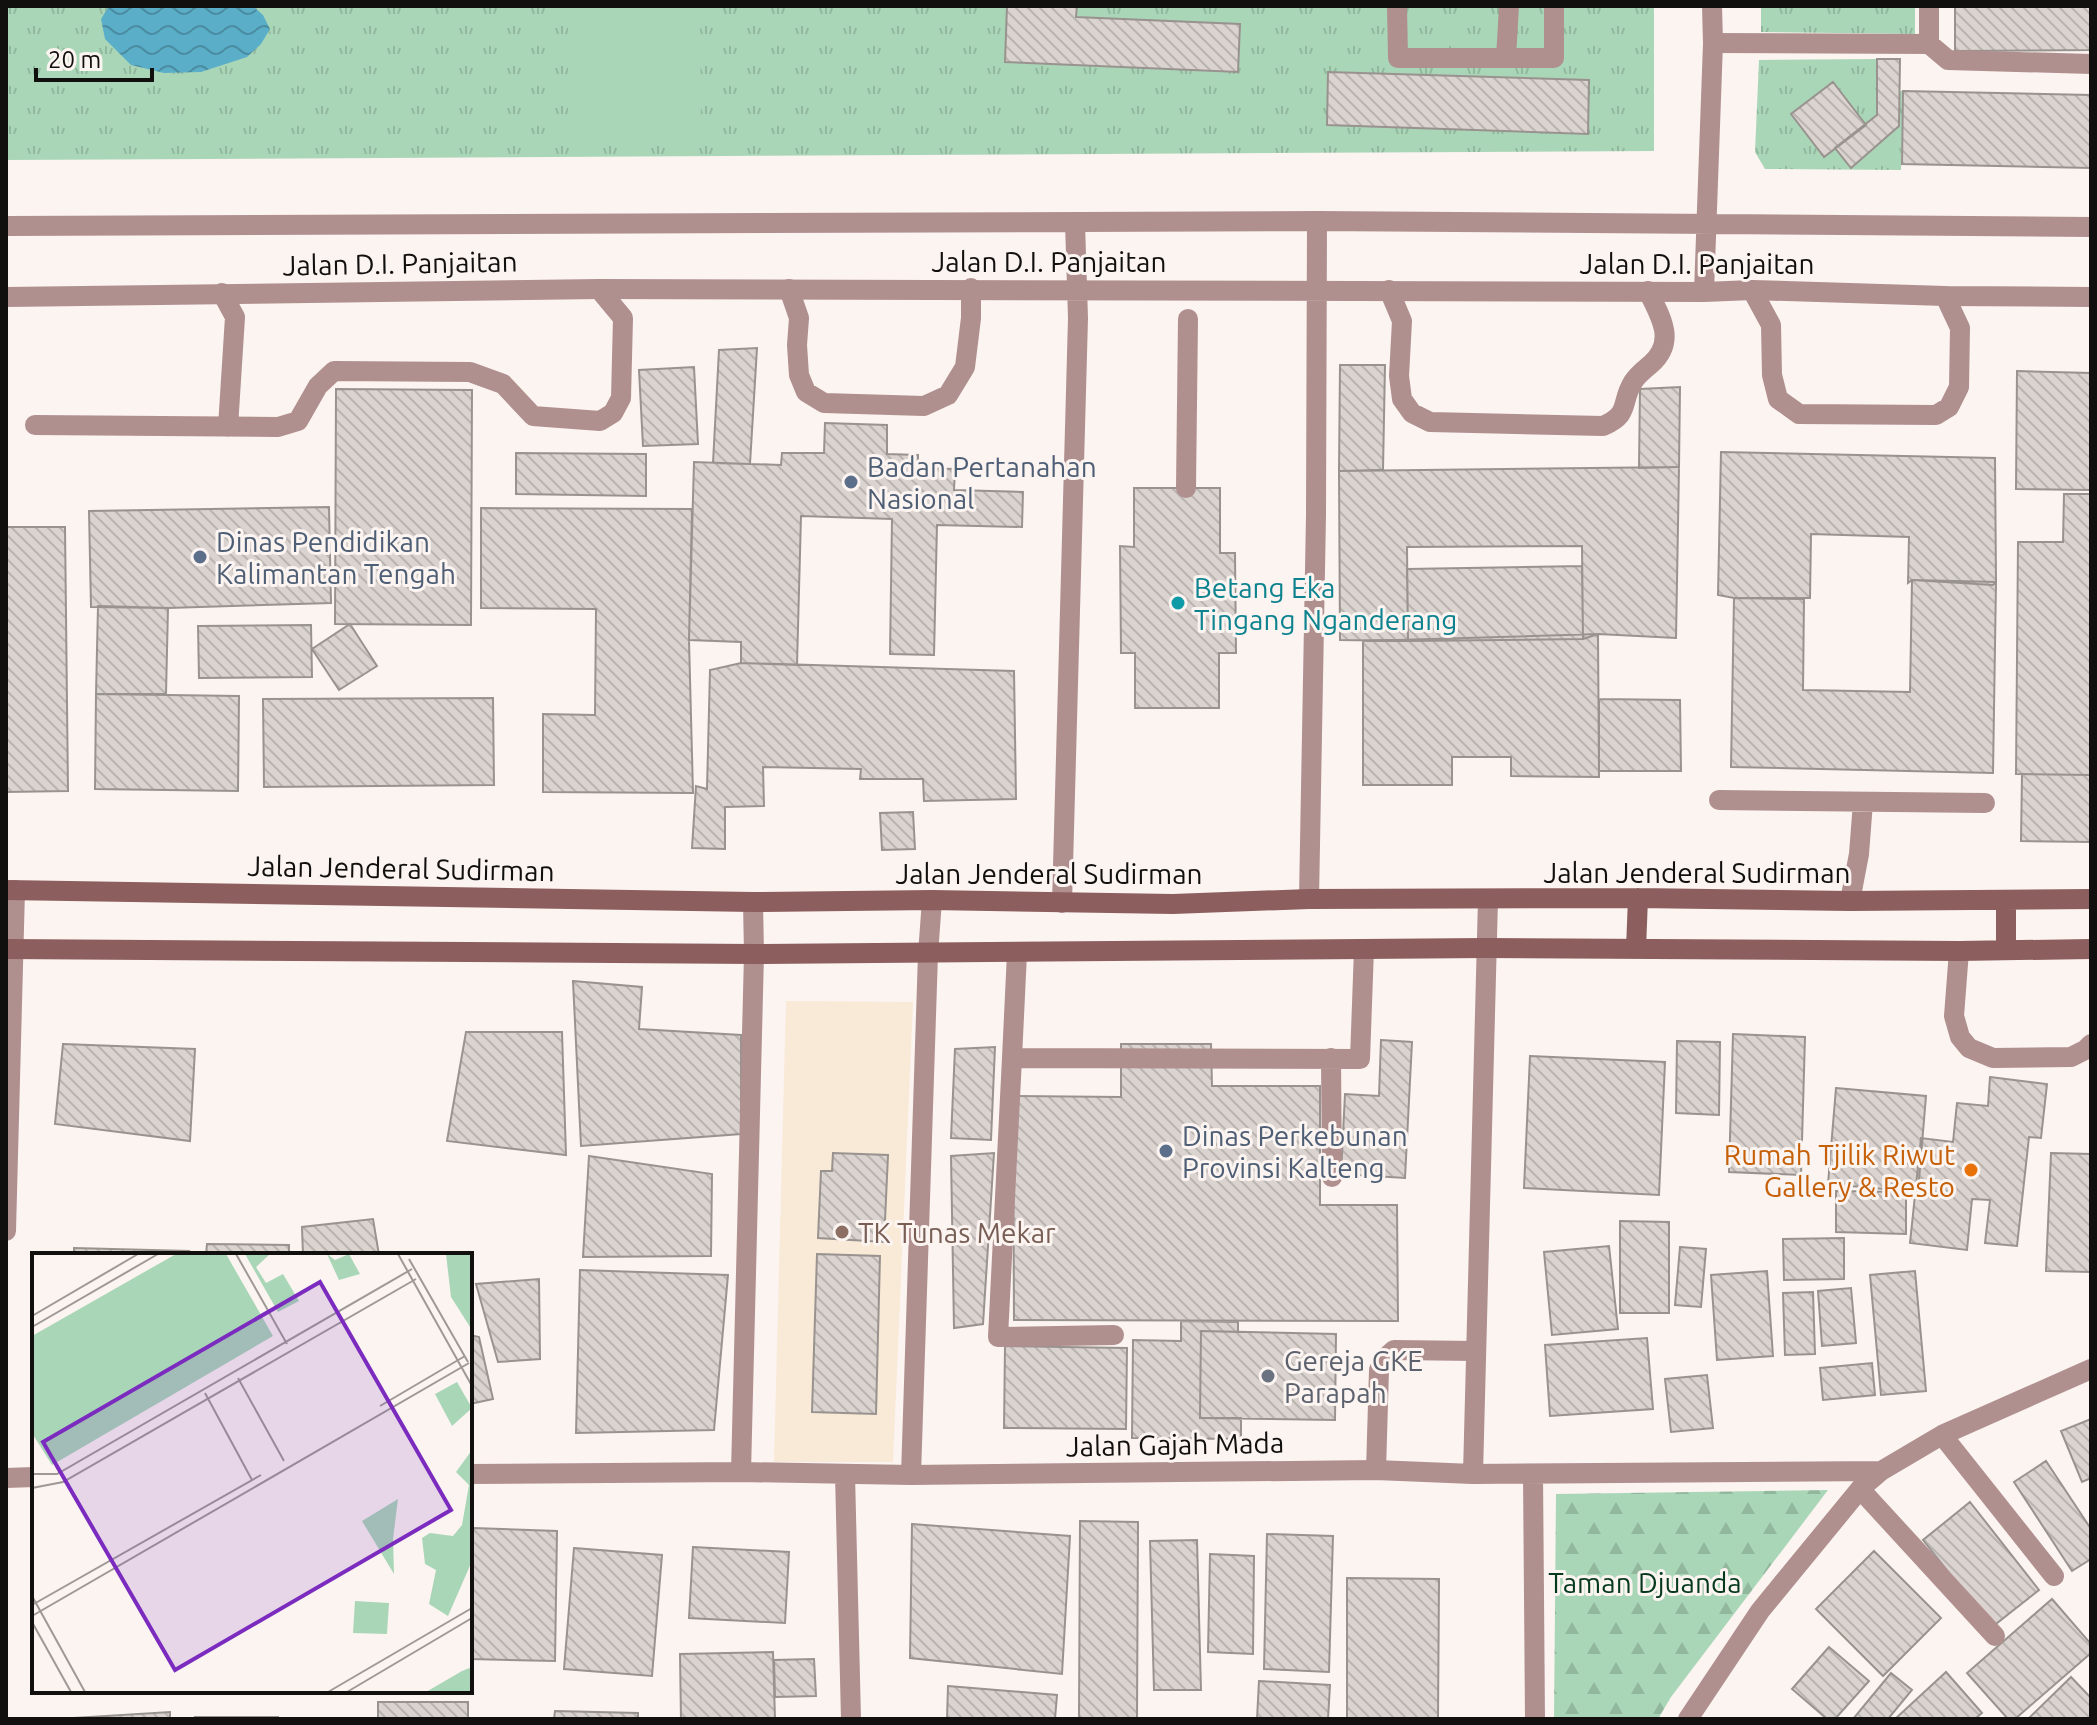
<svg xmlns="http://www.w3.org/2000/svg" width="2097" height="1725" viewBox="0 0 2097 1725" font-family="Ubuntu,sans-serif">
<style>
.education{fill:#f9e9d7}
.grass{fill:url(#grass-tufts)}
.forest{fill:url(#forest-firs)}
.pitch{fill:#aad6b8}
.water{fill:url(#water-waves)}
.building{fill:url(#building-back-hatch);stroke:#99938f;stroke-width:2}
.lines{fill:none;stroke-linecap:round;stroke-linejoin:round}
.service{stroke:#b08f8f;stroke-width:20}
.pedestrian{stroke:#b08f8f;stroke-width:20}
.minor{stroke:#b08f8f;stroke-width:20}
.tertiary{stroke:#b08f8f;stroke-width:20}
.secondary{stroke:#8c5e5e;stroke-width:20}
.service-dot{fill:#5c6f8a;stroke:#fbf4f0;stroke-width:3}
.culture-dot{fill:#0f9aa8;stroke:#fbf4f0;stroke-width:3}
.food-dot{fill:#e8710a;stroke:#fbf4f0;stroke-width:3}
.education-dot{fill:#8d6e63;stroke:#fbf4f0;stroke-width:3}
.worship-dot{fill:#6b7280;stroke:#fbf4f0;stroke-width:3}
.labels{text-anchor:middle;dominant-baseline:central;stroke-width:6;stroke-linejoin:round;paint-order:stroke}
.street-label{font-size:28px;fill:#12100f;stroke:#fbf4f0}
.service-label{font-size:28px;fill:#4e5e75;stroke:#fbf4f0;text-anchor:start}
.culture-label{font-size:28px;fill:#0d838f;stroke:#fbf4f0;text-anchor:start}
.food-label{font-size:28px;fill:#c56008;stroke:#fbf4f0;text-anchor:end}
.education-label{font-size:28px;fill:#785e54;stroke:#fbf4f0;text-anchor:start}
.worship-label{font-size:28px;fill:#5b616d;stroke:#fbf4f0;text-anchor:start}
.park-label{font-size:28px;fill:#05391e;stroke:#fbf4f0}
.inset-road{fill:none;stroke:#9e9996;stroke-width:2}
.view{fill:#7b2cbf;fill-opacity:0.15;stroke:#7b2cbf;stroke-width:4}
.inset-edge{fill:none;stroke:#12100f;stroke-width:4}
</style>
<defs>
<pattern id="grass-tufts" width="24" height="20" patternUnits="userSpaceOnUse" patternTransform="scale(2)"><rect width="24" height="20" fill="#aad6b8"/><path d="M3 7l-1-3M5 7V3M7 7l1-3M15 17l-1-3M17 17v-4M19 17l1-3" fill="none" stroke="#91b79d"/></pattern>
<pattern id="forest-firs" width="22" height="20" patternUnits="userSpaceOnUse" patternTransform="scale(2)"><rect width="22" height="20" fill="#aad6b8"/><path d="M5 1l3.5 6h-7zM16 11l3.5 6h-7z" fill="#91b79d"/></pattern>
<pattern id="water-waves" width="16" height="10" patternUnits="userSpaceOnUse" patternTransform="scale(2)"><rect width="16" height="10" fill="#5baec8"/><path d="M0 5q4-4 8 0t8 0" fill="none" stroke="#4a8ca1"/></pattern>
<pattern id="building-back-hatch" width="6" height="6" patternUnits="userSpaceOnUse" patternTransform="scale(2)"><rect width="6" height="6" fill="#dad3cf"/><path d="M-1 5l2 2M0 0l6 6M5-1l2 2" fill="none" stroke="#bab4b1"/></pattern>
</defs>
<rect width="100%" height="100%" fill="#fbf4f0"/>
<path class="education" d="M786 1001 913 1002 893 1462H774Z"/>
<path class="grass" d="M6 6H1654V151L6 160Z
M1761 6H1915V34L1761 32Z
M1877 59V115L1866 125 1833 82 1791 114 1823 157 1835 148 1851 168 1899 126 1900 91H1903L1901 170 1765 169 1755 152 1759 60Z"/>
<path class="forest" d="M1828 1490 1671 1697 1658 1719H1554L1556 1494Z"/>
<path class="pitch" d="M568 6H700L701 136H568Z"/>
<path class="water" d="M109 6H253L263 15 270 29 261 44 247 57 201 72 164 73 131 65 105 39 101 19Z"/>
<path class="building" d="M1007 6H1077L1076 17 1240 24 1238 72 1005 62Z
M1955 6H2091V50L1955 51Z
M1877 59H1900L1899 126 1851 168 1835 148 1877 115Z
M1328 72 1589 80 1588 134 1327 125Z
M1833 82 1866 125 1824 157 1791 114Z
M1903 91 2091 95V168L1902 164Z
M757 348 750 464 713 463 719 350Z
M1340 365H1385L1383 470 1339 471Z
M694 367 698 444 643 446 639 370Z
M2017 371 2091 373V490L2016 489Z
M1680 387 1679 467 1639 468 1640 389Z
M336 389 472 390 471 625 335 624Z
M825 423 887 425V454L918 455V468L955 469 954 490 1023 492 1022 527 937 525 934 655 890 654 892 519 801 516 797 665 741 663V642L689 640 694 462 781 465 782 453H824Z
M1721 452 1995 458 1996 582 1993 585 1912 580 1908 583 1909 537 1811 534 1810 598H1734L1718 595Z
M516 453 646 454V496L516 494Z
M1679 467 1676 638 1598 634 1583 639 1582 546 1407 547 1408 641 1340 640 1339 471Z
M1134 488H1220V553H1235L1236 653H1219V708H1135V653H1121L1120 546 1134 547Z
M2064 494H2091V775L2016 774 2018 542H2063Z
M329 507 331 603 168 608 91 607 89 511Z
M481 508 692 509 689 640 693 793 543 792V714L595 715 596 609 481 608Z
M6 527H65L68 791 6 792Z
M1582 566 1583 639 1408 641 1407 569Z
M1912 580 1996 582 1993 773 1731 767 1734 598 1804 599 1803 690 1910 692Z
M98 606 168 608 166 694H96Z
M350 624 377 666 339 690 312 649Z
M311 625 312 677 199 678 198 626Z
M1598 634 1599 777 1511 776V757H1452V785H1363V641Z
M741 663 1014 671 1016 799 924 801 923 779H860L861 769 763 767 764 806 725 807V849L692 848 696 786 707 789 710 670Z
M96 694 239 696 238 791 95 789Z
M493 698 494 785 264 787 263 699Z
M1599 699 1680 700 1681 771H1599Z
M2022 774 2091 775V842L2021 841Z
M913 812 915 849 882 850 880 813Z
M573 981 642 987 639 1029 741 1035V1134L581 1146Z
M466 1032H562L566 1155 447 1141Z
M1733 1034 1805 1037 1801 1175 1729 1172Z
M1381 1040 1412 1042 1405 1178 1341 1174 1345 1094 1379 1096Z
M1677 1041 1720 1042 1719 1115 1676 1113Z
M63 1044 195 1049 190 1141 55 1124Z
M1121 1044H1211L1212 1086H1320V1205H1397L1398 1321 1014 1320 1013 1096 1121 1097Z
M995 1047 991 1140 951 1138 955 1049Z
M1530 1056 1665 1062 1659 1195 1524 1188Z
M1990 1077 2047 1084 2041 1138 2029 1137 2017 1246 1985 1243 1990 1200 1972 1199 1967 1250 1910 1243 1921 1138 1953 1142 1957 1103 1988 1106Z
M1836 1088 1926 1096 1918 1192 1828 1184Z
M833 1153 888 1155 884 1242 818 1238 821 1171H832Z
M994 1153 983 1324 954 1328 951 1156Z
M2051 1153 2091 1154V1272L2046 1271Z
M589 1156 712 1174 711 1256 583 1257Z
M1836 1191 1906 1192V1234L1836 1232Z
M373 1219 379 1255H303L302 1227Z
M1620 1221 1669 1222V1313H1620Z
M1844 1238V1279L1784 1280 1783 1239Z
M207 1244 289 1245V1255H206Z
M1609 1246 1618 1329 1552 1335 1544 1252Z
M1680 1247 1706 1249 1701 1307 1675 1305Z
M74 1248 189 1251 188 1255H74Z
M817 1254 880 1256 876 1414 812 1412Z
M580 1270 728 1275 714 1430 576 1433Z
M1767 1271 1773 1356 1717 1360 1711 1275Z
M1915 1271 1926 1391 1881 1395 1870 1275Z
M539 1279 540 1359 498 1362 476 1284Z
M1851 1288 1856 1343 1822 1346 1818 1291Z
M1813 1292 1815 1354 1785 1355 1783 1293Z
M1181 1321 1238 1322V1332L1201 1331 1200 1418H1241V1439L1132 1438 1133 1340 1181 1341Z
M1201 1331 1336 1334 1335 1420 1200 1418Z
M470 1335 479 1337 493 1399 470 1404Z
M1647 1338 1653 1409 1550 1416 1545 1345Z
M1005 1346 1127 1348 1126 1429 1004 1428Z
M1872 1363 1875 1395 1823 1400 1820 1368Z
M1707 1375 1713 1428 1671 1432 1665 1379Z
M2091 1419V1478L2082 1482 2061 1431Z
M2046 1461 2091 1529V1559L2072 1571 2014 1482Z
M1970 1502 2039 1590 1992 1627 1923 1540Z
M1080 1521 1138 1522 1137 1719H1079Z
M912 1524 1070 1536 1062 1674 910 1658Z
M473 1528 557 1531 555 1661 470 1659Z
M1267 1534 1333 1536 1329 1672 1264 1669Z
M1197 1540 1201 1690H1154L1150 1541Z
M693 1547 789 1552 785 1623 689 1618Z
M574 1548 662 1555 652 1676 564 1669Z
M1874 1551 1941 1618 1883 1676 1816 1609Z
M1210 1554 1254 1556 1253 1654 1208 1652Z
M1347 1578 1439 1579 1438 1719H1347Z
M2052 1599 2091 1644V1653L2015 1719H2008L1967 1673Z
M1829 1647 1869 1681 1835 1719H1827L1792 1689Z
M773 1652 775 1719H681L680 1654Z
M814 1659 816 1696 775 1697 774 1660Z
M1946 1672 1982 1713 1975 1719H1895Z
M1891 1673 1912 1690 1888 1719H1853Z
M2071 1677 2091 1698V1719H2028Z
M1259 1681 1330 1685 1328 1719H1257Z
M948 1686 1057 1695 1055 1719H947Z
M378 1702H468V1719H378Z
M555 1711 638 1713V1719H554Z
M170 1712V1719H57Z
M195 1717H278V1719H195Z"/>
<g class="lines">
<path class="service" d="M1397 6 1398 58H1554V6
M1713 43 1929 44V6
M1929 44 1948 60 2091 64
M1506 58 1509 6
M789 289 799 318 797 345 799 375 806 392 824 403 924 406 948 395 965 367 971 318V288
M1389 290 1402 321 1399 376 1402 399 1412 413 1430 422 1603 426C1631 414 1620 403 1633 382 1638 374 1644 370 1651 364 1677 341 1660 316 1648 291
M1752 290 1771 325 1772 375 1778 399 1799 414 1936 415 1949 407 1959 387 1960 328 1945 296
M222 293 235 317 228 427
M35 425 278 427 298 421 318 386 334 371 470 372 503 384 533 416 600 421 613 413 621 398 623 318 599 289
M1719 800 1985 803
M1850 901 1859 854 1863 802
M1959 951 1954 1016 1960 1037 1969 1048 1993 1058 2071 1057 2085 1050 2091 1044
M1017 953 1012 1058 1360 1059 1364 949
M1012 1058 998 1337 1114 1335
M1331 1058 1332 1177
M1376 1470 1379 1370 1384 1359 1394 1350 1476 1351"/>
<path class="pedestrian" d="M1186 488 1188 319"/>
<path class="minor" d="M6 1231 15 890
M1942 1435 2054 1576
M741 1472 754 954 753 902
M470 1474 741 1472 911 1475 1376 1470 1473 1474 1881 1471
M845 1474 851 1719
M1473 1474 1488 899
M1533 1474 1535 1719
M911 1475 928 954 932 900
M6 1478 34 1477
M1860 1489 1995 1636
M1688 1719 1760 1611 1860 1489 1881 1471 1942 1435 2091 1369"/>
<path class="tertiary" d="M6 226 1317 221 2091 227
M1704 292 1713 43 1712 6
M6 297 599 289 1704 292 1752 290 1945 296 2091 297
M1309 899 1316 515 1317 221
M1062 903 1078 318 1075 223"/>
<path class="secondary" d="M6 890 753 902 932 900 1173 904 1309 899 1638 898 1850 901 2091 899
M6 949 754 954 1486 948 1959 951 2091 949
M1636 949 1638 898
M2006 949V900"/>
</g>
<g class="service-dot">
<circle cx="851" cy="482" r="8"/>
<circle cx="200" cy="557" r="8"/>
<circle cx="1166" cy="1151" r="8"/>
</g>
<circle class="culture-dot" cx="1178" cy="603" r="8"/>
<circle class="food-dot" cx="1971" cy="1170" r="8"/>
<circle class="education-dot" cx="842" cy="1232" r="8"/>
<circle class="worship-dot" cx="1268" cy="1376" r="8"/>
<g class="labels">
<g class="street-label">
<text x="1049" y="261">Jalan D.I. Panjaitan</text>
<text transform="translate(400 263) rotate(-1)">Jalan D.I. Panjaitan</text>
<text x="1697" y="263">Jalan D.I. Panjaitan</text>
<text transform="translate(401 868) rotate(1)">Jalan Jenderal Sudirman</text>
<text x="1697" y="872">Jalan Jenderal Sudirman</text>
<text x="1049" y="873">Jalan Jenderal Sudirman</text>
<text transform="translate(1175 1444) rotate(-1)">Jalan Gajah Mada</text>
</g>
<g class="service-label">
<text x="867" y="466">Badan Pertanahan<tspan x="867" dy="32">Nasional</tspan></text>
<text x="216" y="541">Dinas Pendidikan<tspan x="216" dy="32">Kalimantan Tengah</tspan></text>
<text x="1182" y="1135">Dinas Perkebunan<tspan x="1182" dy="32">Provinsi Kalteng</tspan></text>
</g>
<g class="culture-label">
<text x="1194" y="587">Betang Eka<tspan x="1194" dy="32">Tingang Nganderang</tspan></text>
</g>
<g class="food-label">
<text x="1955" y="1154">Rumah Tjilik Riwut<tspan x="1955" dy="32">Gallery &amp; Resto</tspan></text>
</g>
<g class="education-label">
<text x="858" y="1232">TK Tunas Mekar</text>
</g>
<g class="worship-label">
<text x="1284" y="1360">Gereja GKE<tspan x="1284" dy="32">Parapah</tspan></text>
</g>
<g class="park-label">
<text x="1645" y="1582">Taman Djuanda</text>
</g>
</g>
<g transform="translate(32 1253)">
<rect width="440" height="440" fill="#fbf4f0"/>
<path d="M144 1H194L241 83 20 212 0 180V83ZM213 1H238L224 14 234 30 251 21 267 48 246 59ZM295 1 303 7 317 1 328 21 307 27ZM425 129 440 155 420 173 403 141ZM440 414V439H394L430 418Z" fill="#aad6b8"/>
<path d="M440 197V308L416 363 397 351 404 317 393 311 390 285 398 280 421 283 430 272 437 232 424 219ZM366 246 361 286 362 321 330 268Z" fill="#aad6b8"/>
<path d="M414 1H440V77L419 44Z" fill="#aad6b8"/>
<path d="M98 126 114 153 97 163 81 136ZM323 348 357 350 355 381 321 380Z" fill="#aad6b8"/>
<path class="inset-road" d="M204 1 255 91M366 1 440 133M377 6 436 109M0 63 106 1M0 74 126 1M206 125 252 208M173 140 220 227M348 153 433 103M0 221H25L380 16M0 235 31 229 384 26M0 343 53 439M0 352 229 222M0 363 437 110M0 369 39 439M296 439 440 355M315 439 440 365"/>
<path class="view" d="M288 29 419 257 143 417 11 189Z"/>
<rect width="440" height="440" class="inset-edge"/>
</g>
<rect width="2097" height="1725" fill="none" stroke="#12100f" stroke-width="16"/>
<path d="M36 68v12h116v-12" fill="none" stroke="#12100f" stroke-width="4"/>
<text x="48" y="68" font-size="24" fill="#12100f" stroke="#fbf4f0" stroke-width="6" paint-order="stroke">20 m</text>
</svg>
